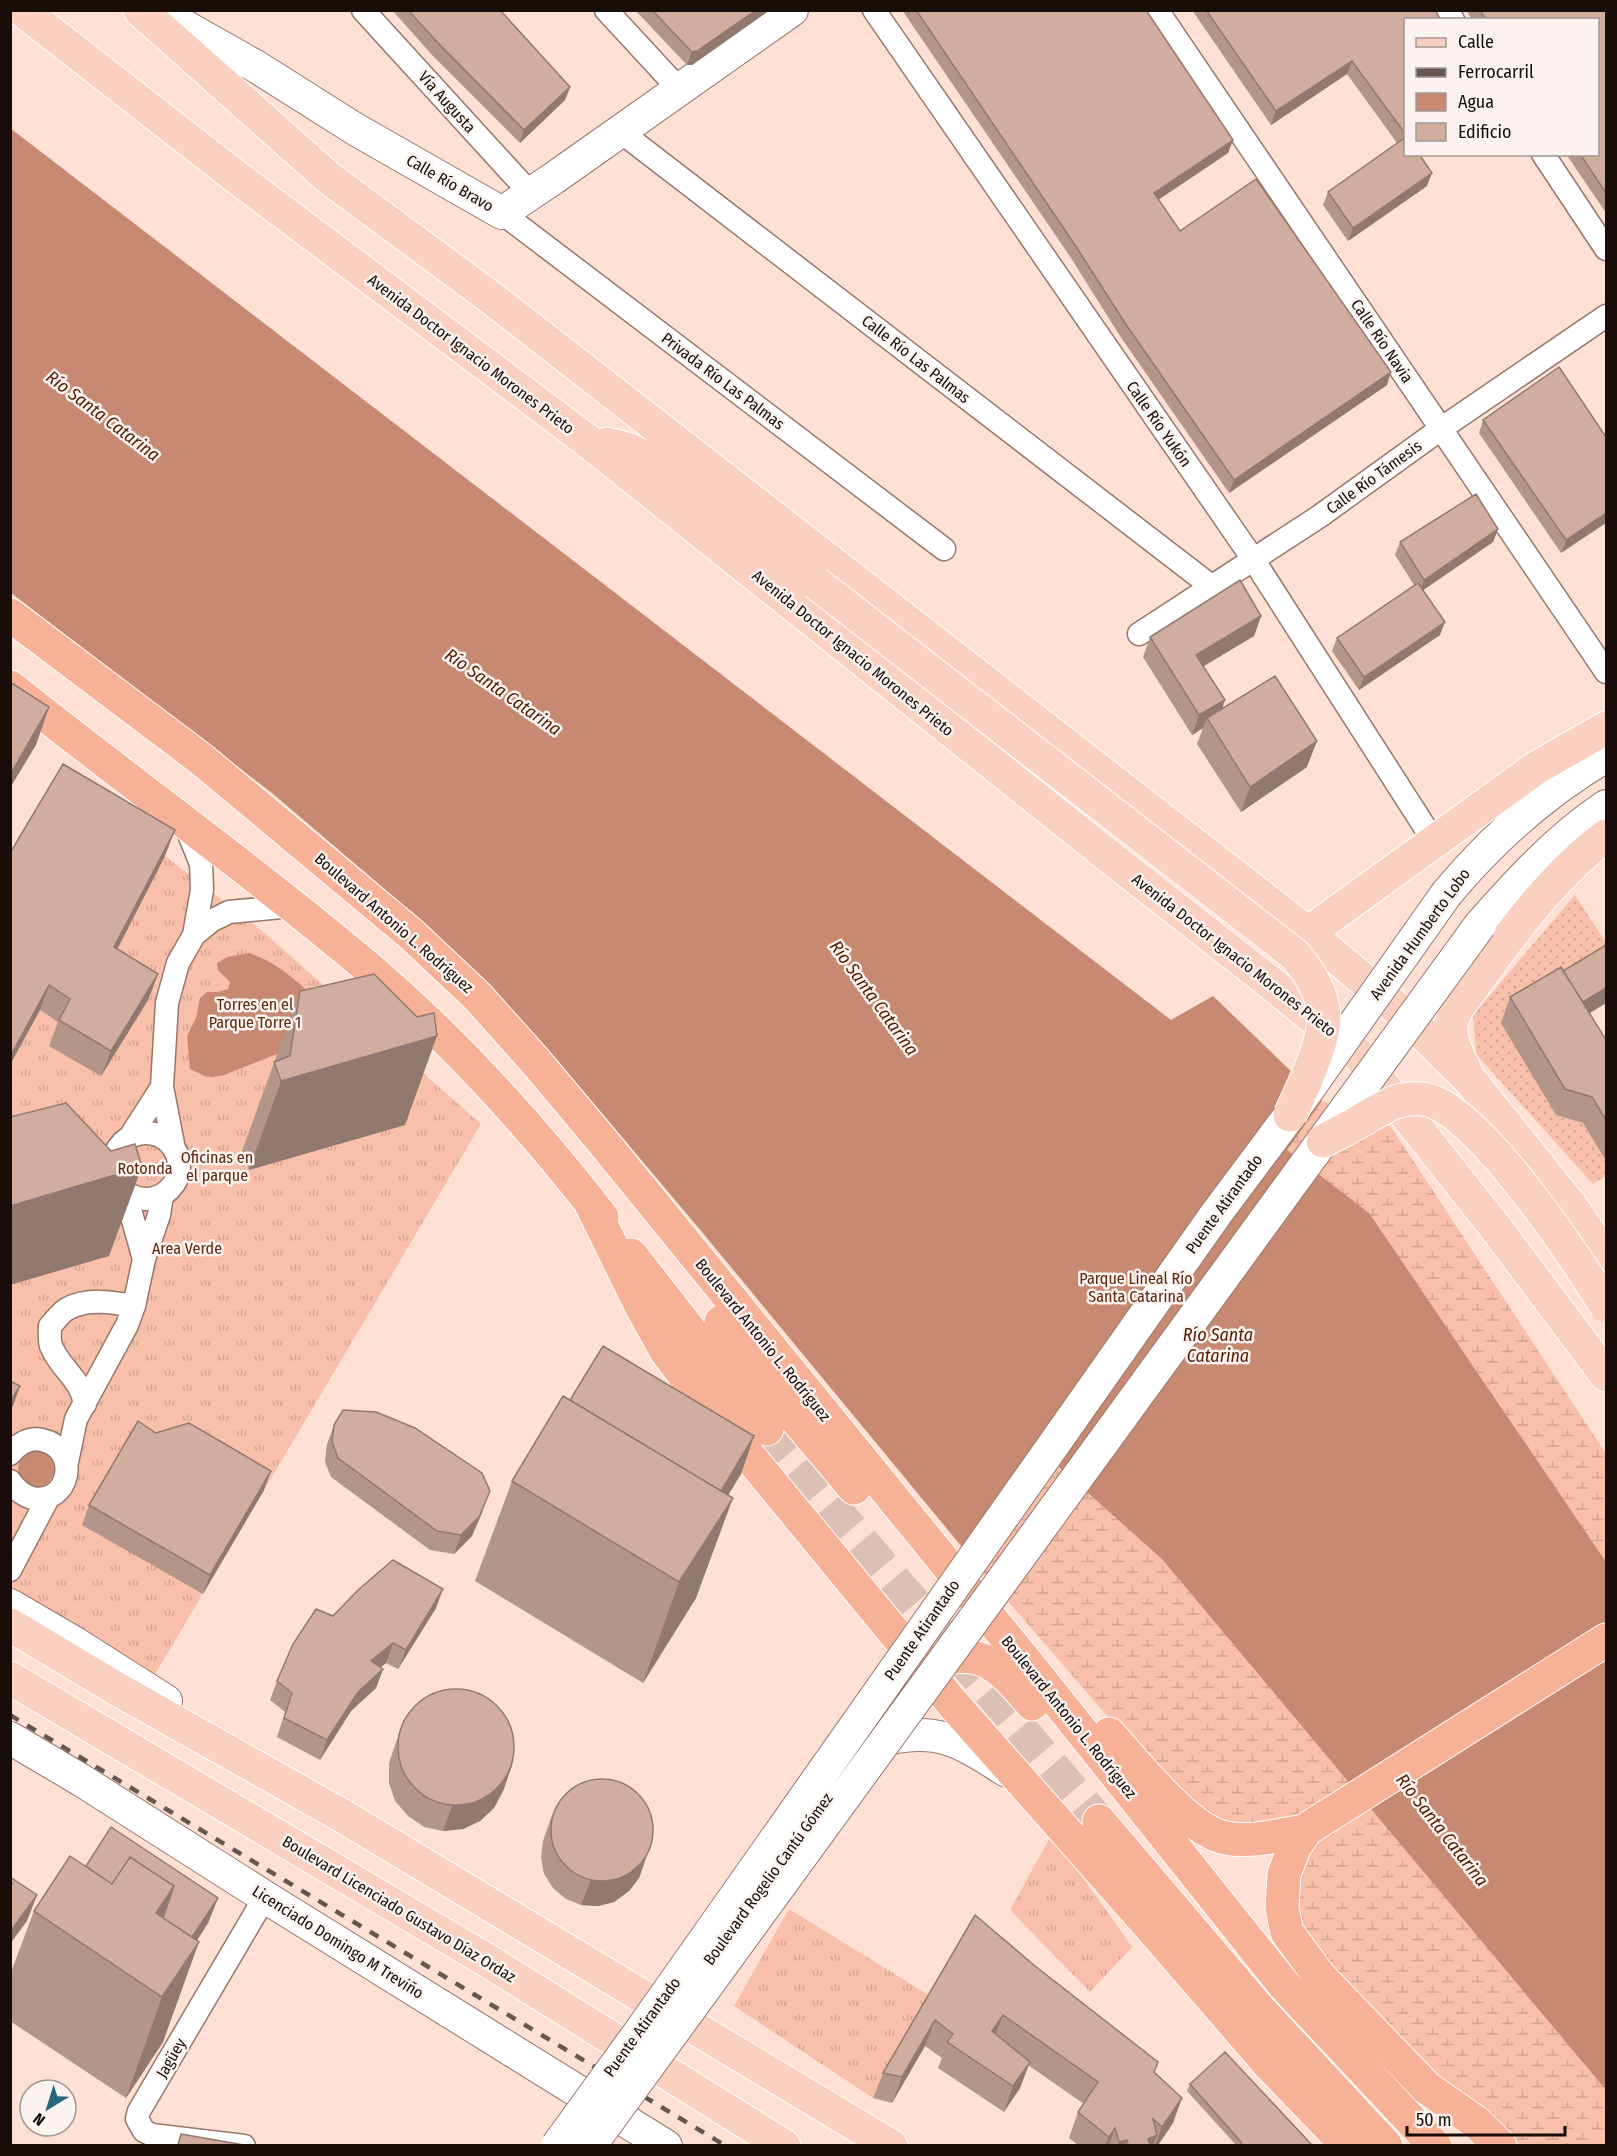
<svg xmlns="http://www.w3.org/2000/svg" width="1617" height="2156" viewBox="0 0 1617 2156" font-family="'Fira Sans Condensed',sans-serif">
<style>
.grass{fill:url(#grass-tufts)}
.wetland{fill:url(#wetland-marsh)}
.garden{fill:url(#garden-dots)}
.water{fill:#c88972}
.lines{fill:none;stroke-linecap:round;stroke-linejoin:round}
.highway-tunnel{stroke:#dcc0b6;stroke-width:33;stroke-dasharray:33 16;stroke-linecap:butt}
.street-casing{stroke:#98776b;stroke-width:25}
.secondary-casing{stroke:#98776b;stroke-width:34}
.primary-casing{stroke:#fff;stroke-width:35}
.highway-casing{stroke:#fff;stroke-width:35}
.street{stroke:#fff;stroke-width:22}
.secondary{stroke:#fff;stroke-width:32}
.primary{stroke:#fad0c1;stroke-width:33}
.highway{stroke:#f6b197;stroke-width:33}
.rail{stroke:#685650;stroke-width:4.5;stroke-dasharray:10 10;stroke-linecap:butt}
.secondary-bridge-casing{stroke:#98776b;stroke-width:34;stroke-linecap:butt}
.primary-bridge-casing{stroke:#fff;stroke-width:35;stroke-linecap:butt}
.secondary-bridge{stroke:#fff;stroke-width:32}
.primary-bridge{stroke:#fad0c1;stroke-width:33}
.wall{fill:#b4958a}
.shaded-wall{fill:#927970}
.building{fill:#d1ada0;stroke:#927970;stroke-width:1.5}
.labels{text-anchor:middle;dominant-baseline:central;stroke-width:5;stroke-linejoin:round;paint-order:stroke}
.street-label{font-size:16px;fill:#190d09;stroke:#faf3f0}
.park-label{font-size:16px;fill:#60260e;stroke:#faf3f0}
.water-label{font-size:18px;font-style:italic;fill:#521a01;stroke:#faf3f0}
</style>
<defs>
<pattern id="grass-tufts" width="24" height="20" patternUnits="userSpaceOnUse" patternTransform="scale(1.5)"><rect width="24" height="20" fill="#f8bfaa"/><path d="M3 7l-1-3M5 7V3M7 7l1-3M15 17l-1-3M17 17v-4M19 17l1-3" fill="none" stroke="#d4a391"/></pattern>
<pattern id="wetland-marsh" width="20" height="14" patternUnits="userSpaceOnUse" patternTransform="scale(1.5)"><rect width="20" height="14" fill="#f8bfaa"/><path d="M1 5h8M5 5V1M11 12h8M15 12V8" fill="none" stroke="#d4a391"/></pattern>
<pattern id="garden-dots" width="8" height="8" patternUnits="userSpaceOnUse" patternTransform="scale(1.5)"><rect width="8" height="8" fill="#f8bfaa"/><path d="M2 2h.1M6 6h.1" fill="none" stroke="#d4a391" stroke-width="1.8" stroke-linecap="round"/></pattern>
</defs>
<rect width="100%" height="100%" fill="#fee0d5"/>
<path class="grass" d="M54 783 165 856 262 931 481 1124 154 1676 11 1595 10 853Z
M1052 1834 1132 1947 1090 1992 1010 1910Z
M789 1909 932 1997 873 2098 734 2006Z"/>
<path class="wetland" d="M1322 1101 1391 1127 1606 1454V1614L1305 1813 1241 1829 1180 1800 981 1570Z
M1606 1651V2145H1513L1427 2069 1324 1965 1299 1923 1297 1876 1307 1855 1324 1837Z"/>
<path class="garden" d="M1575 895 1606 943V960L1556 1115 1583 1123 1606 1161V1176L1593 1184 1476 1054 1473 1015Z"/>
<path class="water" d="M10 128 1171 1020 1213 996 1322 1101 1287 1150 1369 1213 1606 1562V2090L1163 1560 1057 1465 981 1570 702 1232 551 1053 430 928 272 793 11 593Z
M249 953C286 965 312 996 339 1022L292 1050 277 1054 224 1075 213 1077 205 1076 190 1069 187 1036 196 1018 200 998 207 992H218L228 989 230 982 218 970 217 963 227 957Z
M18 1469a18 18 0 1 1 36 0a18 18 0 1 1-36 0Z"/>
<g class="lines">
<path class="highway-tunnel" d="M767 1429 1099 1821"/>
<g class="street-casing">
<path id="street" d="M363 10 531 194
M606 10 679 89
M874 10 1253 559 1435 843
M1157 10 1606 672
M1447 10 1453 20
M621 132 1211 586
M1543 154 1606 249
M502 213 944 549
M1139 634 1320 516 1442 428 1606 316
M194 935 211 921 229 912 292 906
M113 1166a33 33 0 1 1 66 0a33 33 0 1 1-66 0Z
M130 1137 162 1087
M174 1149 162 1087 167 1003 178 963 194 935 202 890 201 864 185 824
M125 1192 144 1259
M85 1404C81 1378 60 1369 51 1346 49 1340 50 1332 50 1326 55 1321 61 1312 67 1309 87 1298 112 1302 134 1306
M10 1454C18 1444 29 1437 42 1440 82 1449 69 1506 32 1498 22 1495 16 1490 10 1481
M67 1462 76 1419 127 1325 134 1306 144 1259 159 1215 162 1195
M10 1570 48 1498
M244 2146 152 2135 144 2131 137 2119 139 2111 265 1897"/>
</g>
<g class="secondary-casing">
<path id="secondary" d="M156 10 257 67 355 129 502 213 554 178 792 10
M1447 893C1493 838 1545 792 1606 756
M1480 925C1519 881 1557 839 1606 806
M10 1605 75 1643 166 1701
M10 1738 81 1780 265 1897 666 2146
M868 1742C889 1738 912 1733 934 1736 961 1740 984 1757 1007 1771"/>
</g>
<g class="primary-casing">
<path id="primary" d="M22 10 235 176 585 439 1111 858 1267 980 1358 1054 1495 1227 1606 1375
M140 10 330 179 490 297 1308 933 1401 1012 1470 1080 1570 1205 1606 1257
M607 444 630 450 658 465 816 583
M1308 933 1536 768 1606 728
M1465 1071C1459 1057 1450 1043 1451 1027 1452 1010 1468 994 1478 980 1514 929 1556 873 1606 836
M10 1625 115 1688 341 1815 891 2146
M10 1678 488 1961 784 2146"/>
</g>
<g class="highway-casing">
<path id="highway" d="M10 615 201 759 411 934 477 996 536 1062 603 1142 1031 1668 1284 1985 1435 2146
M10 687C130 783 255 872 372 971 457 1044 533 1128 602 1217
M589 1200 640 1304 666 1351 698 1394 953 1704 1153 1930 1267 2062 1348 2146
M631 1255 767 1429
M721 1322 766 1383 854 1488
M924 1665C980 1644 997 1663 1032 1704
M1109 1734C1136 1763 1188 1831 1226 1838 1251 1843 1280 1835 1304 1831
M1099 1821 1258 2008 1386 2146
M1500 2146 1477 2123 1427 2088 1320 1977 1287 1932 1282 1908 1284 1874 1295 1846 1307 1829 1606 1640"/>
</g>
<use href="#street" class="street"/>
<use href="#secondary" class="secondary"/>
<use href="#primary" class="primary"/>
<use href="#highway" class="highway"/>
<path class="rail" d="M10 1715 726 2146"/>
<g class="secondary-bridge-casing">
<path id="secondary-bridge" d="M557 2146 644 2026 1216 1214 1290 1115 1447 893
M590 2146 1480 925"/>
</g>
<g class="primary-bridge-casing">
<path id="primary-bridge" d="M816 583 1295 955C1310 973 1323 993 1324 1018 1324 1043 1301 1092 1290 1115
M1323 1141C1338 1133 1353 1126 1367 1117 1387 1106 1397 1097 1422 1099 1474 1102 1578 1261 1606 1306"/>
</g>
<use href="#secondary-bridge" class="secondary-bridge"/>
<use href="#primary-bridge" class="primary-bridge"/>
</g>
<path class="wall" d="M392 10H500L570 87 565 100 520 143 432 55Z
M635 10H770L692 65H687Z
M902 10H1146L1233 140 1228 153 1158 200 1180 231 1387 385 1229 493 1120 336 1071 258Z
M1192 10H1435L1406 20V154L1427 186 1348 241 1323 205 1328 192 1397 143 1347 74 1271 125Z
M1466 10H1606V213L1566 154H1598V20H1472Z
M1483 420 1606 437 1561 553 1479 433Z
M1498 529 1493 542 1423 590 1440 635 1359 690 1332 651 1337 638 1414 585 1395 555 1400 542Z
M1261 616 1254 636 1203 666 1225 700 1222 709 1307 767 1241 812 1197 744 1203 728 1192 735 1143 657 1150 637Z
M10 853 165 856 117 949 158 974 148 1000 101 1076 49 1046 58 1022 40 1010Z
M1606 945V1003L1590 1013 1606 1040V1161L1583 1123 1556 1115 1501 1023 1510 997 1563 971Z
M300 991 417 1017 405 1125 249 1170 242 1151Z
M570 1400 754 1436 741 1474 728 1495 696 1598 643 1683 475 1581 512 1481Z
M334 1425 483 1511 472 1536 454 1554 430 1550 331 1477 325 1462 327 1444Z
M156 1433 264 1490 203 1594 82 1525 89 1505Z
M436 1608 398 1669 386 1663 381 1667 383 1669 376 1688 351 1711 320 1760 277 1737 285 1712 270 1700 277 1681 333 1616Z
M404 1719 512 1765 503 1791 494 1808 480 1821 463 1829 443 1831 424 1827 408 1816 395 1801 389 1783V1763Z
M552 1815 648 1852 639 1878 629 1891 614 1902 598 1906 581 1905 566 1899 553 1888 544 1874 541 1858 543 1841Z
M86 1866 218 1898 208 1923 197 1941 163 2042 126 2098 10 2021V1975L34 1911Z
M975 1915 1035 1966 1154 2073 1173 2123 1158 2145H1078L1069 2138 1078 2112 1084 2104 1028 2065 1020 2088 1004 2112 938 2068 942 2058 925 2046 892 2103 873 2098 883 2073Z
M1190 2084 1312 2145H1236L1187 2091Z"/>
<path class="shaded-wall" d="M756 10H770L692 65H687L692 52Z
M1352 61 1347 74 1271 125 1276 111Z
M570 87 565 100 520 143 524 130Z
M1233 140 1228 153 1149 206 1154 193Z
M1432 173 1427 186 1348 241 1353 228Z
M1391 372 1387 385 1229 493 1234 480Z
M1606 513V523L1561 553 1566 540Z
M1498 529 1493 542 1419 593 1424 580Z
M1261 616 1254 636 1189 675 1196 655Z
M1445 622 1440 635 1359 690 1364 677Z
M1225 700 1218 719 1207 718 1203 728 1192 735 1199 715Z
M49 707 36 745 10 788V775Z
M1317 741 1307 767 1241 812 1250 787Z
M175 830 165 856 105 973 114 947Z
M158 974 148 1000 101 1076 111 1051Z
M49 985 40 1010 10 1065V1057Z
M1606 988V1003L1571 1024 1578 1005Z
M437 1036 405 1125 249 1170 281 1081Z
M142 1167 109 1256 10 1285V1206Z
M20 1386 13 1406 10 1410V1402Z
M754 1436 741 1474 693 1552 707 1514Z
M271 1471 264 1490 203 1594 210 1575Z
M490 1491 472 1536 454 1554 461 1535Z
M733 1498 696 1598 643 1683 679 1582Z
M443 1589 436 1608 398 1669 406 1650Z
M393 1643 386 1663 364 1681 371 1661Z
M383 1669 376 1688 351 1711 320 1760 327 1740 358 1692Z
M512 1765 503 1791 494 1808 480 1821 463 1829 443 1831 452 1806Z
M648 1852 639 1878 629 1891 614 1902 598 1906 581 1905 591 1880Z
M174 1886 139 1982 156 1913Z
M37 1895 27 1921 10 1944V1932Z
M218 1898 208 1923 160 1996 155 1992Z
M199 1942 163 2042 126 2098 162 1997Z
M1003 2015 993 2041 992 2031Z
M935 2020 925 2046 892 2103 902 2077Z
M1030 2062 1020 2088 1004 2112 1013 2086Z
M1182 2098 1173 2123 1158 2145H1155L1162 2127Z
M1115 2128 1109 2145H1105L1109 2137Z
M1157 2135 1153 2145H1146L1148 2139Z
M1127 2140 1125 2145H1118L1119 2142Z"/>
<path class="building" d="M408 10H500L570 87 524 130 437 42Z
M652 10H756L697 51 692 52Z
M916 10H1146L1233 140 1154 193 1180 231 1256 179 1391 372 1234 480 1125 323 1075 245Z
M1206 10H1435L1441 20H1406V135L1352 61 1276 111Z
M1480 10H1606V193L1580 154H1598V20H1486Z
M1406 137V154H1419L1432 173 1353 228 1328 192Z
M1559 367 1606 437V513L1566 540 1483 420Z
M1476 494 1498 529 1424 580 1400 542Z
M1240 580 1261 616 1196 655 1225 700 1199 715 1150 637Z
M1418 583 1445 622 1364 677 1337 638Z
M1275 676 1317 741 1250 787 1207 718Z
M10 682 49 707 10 775Z
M63 764 175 830 114 947 158 974 111 1051 59 1020 70 999 49 985 10 1057V853Z
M1606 945V988L1583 1002 1563 971Z
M1561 967 1606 1040V1120L1592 1097 1565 1089 1510 997Z
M374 974 417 1017 434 1013 437 1036 281 1081 274 1062 290 1056 300 991Z
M66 1103 111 1151 135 1144 142 1167 10 1206V1117Z
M603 1346 754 1436 721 1491 570 1400Z
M10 1381 20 1386 10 1402Z
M563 1396 733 1498 679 1582 512 1481Z
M343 1410 376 1412 415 1428 482 1473 490 1491 479 1517 461 1535 437 1531 338 1458 332 1442 334 1425Z
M138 1421 156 1433 189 1423 271 1471 210 1575 89 1505Z
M393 1560 443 1589 406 1650 393 1643 371 1661 383 1669 358 1692 327 1740 284 1718 292 1693 277 1681 293 1644 316 1609 333 1616 357 1591Z
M398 1747a58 58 0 1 1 116 0a58 58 0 1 1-116 0Z
M551 1830a51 51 0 1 1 102 0a51 51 0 1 1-102 0Z
M111 1827 218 1898 192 1937 163 1918 174 1886 130 1857 112 1884 86 1866Z
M70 1856 112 1884 130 1857 174 1886 156 1913 199 1942 162 1997 34 1911Z
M10 1877 37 1895 10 1932V1888L12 1883 10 1881Z
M975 1915 1035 1966 1158 2062 1154 2072 1182 2098 1162 2127 1153 2119 1157 2135 1148 2139 1150 2145H1128L1127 2140 1119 2142 1115 2128 1109 2137 1078 2112 1098 2082 1003 2015 992 2031 1030 2062 1013 2086 947 2042 953 2034 935 2020 902 2077 883 2073Z
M1225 2052 1312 2145H1242L1241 2142 1190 2084Z
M181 2134 244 2145H178Z"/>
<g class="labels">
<g class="street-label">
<text transform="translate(447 102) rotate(48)">Vía Augusta</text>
<text transform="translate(450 183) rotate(30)">Calle Río Bravo</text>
<text transform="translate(1382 341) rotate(56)">Calle Río Navia</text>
<text transform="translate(471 354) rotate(37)">Avenida Doctor Ignacio Morones Prieto</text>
<text transform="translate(916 359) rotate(38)">Calle Río Las Palmas</text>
<text transform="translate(723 381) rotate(37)">Privada Río Las Palmas</text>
<text transform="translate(1159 424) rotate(55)">Calle Río Yukón</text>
<text transform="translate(1374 477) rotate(-36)">Calle Río Támesis</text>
<text transform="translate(853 653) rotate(39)">Avenida Doctor Ignacio Morones Prieto</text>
<text transform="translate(394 923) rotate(41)">Boulevard Antonio L. Rodríguez</text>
<text transform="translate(1420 934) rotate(-54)">Avenida Humberto Lobo</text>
<text transform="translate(1234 955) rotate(38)">Avenida Doctor Ignacio Morones Prieto</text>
<text transform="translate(1224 1204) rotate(-54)">Puente Atirantado</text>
<text transform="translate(763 1340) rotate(51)">Boulevard Antonio L. Rodríguez</text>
<text transform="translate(922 1630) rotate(-55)">Puente Atirantado</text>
<text transform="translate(1069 1717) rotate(51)">Boulevard Antonio L. Rodríguez</text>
<text transform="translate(768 1879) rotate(-54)">Boulevard Rogelio Cantú Gómez</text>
<text transform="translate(399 1909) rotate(31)">Boulevard Licenciado Gustavo Díaz Ordaz</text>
<text transform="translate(338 1942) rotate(32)">Licenciado Domingo M Treviño</text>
<text transform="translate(642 2027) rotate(-54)">Puente Atirantado</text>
<text transform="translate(171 2058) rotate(-60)">Jagüey</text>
</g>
<g class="park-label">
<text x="255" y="1004">Torres en el<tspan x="255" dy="18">Parque Torre 1</tspan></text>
<text x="217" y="1157">Oficinas en<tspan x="217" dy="18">el parque</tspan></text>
<text x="145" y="1168">Rotonda</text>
<text x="187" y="1248">Area Verde</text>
<text x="1136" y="1278">Parque Lineal Río<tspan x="1136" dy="18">Santa Catarina</tspan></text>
</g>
<g class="water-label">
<text transform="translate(103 416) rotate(37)">Río Santa Catarina</text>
<text transform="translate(503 692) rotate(35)">Río Santa Catarina</text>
<text transform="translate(874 998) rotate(54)">Río Santa Catarina</text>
<text x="1218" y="1335">Río Santa<tspan x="1218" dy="21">Catarina</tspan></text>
<text transform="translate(1442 1830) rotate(52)">Río Santa Catarina</text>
</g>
</g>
<rect width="1617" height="2156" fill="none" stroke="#190d09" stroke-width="24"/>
<rect x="1404" y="18" width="195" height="138" fill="#faf3f0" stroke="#a09794" stroke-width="1.5"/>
<rect x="1416" y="38" width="30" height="9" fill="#fad0c1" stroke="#a09794" stroke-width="1.5"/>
<text x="1458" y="48" font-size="18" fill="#190d09">Calle</text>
<rect x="1416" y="68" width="30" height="9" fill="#685650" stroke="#a09794" stroke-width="1.5"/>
<text x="1458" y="78" font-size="18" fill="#190d09">Ferrocarril</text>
<rect x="1416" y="93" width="30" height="18" fill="#c88972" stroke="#a09794" stroke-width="1.5"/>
<text x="1458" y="108" font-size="18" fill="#190d09">Agua</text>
<rect x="1416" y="123" width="30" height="18" fill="#d1ada0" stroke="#a09794" stroke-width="1.5"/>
<text x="1458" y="138" font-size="18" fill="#190d09">Edificio</text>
<g transform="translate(48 2108) rotate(218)"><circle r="28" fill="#faf3f0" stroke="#a09794" stroke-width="1.5"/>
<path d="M0-4.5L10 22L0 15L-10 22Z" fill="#27687c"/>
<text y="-9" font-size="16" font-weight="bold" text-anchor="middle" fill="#190d09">N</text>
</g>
<path d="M1407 2126v9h158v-9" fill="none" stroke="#190d09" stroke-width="3"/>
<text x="1416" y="2126" font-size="18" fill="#190d09" stroke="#faf3f0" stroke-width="4.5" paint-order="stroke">50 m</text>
</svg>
